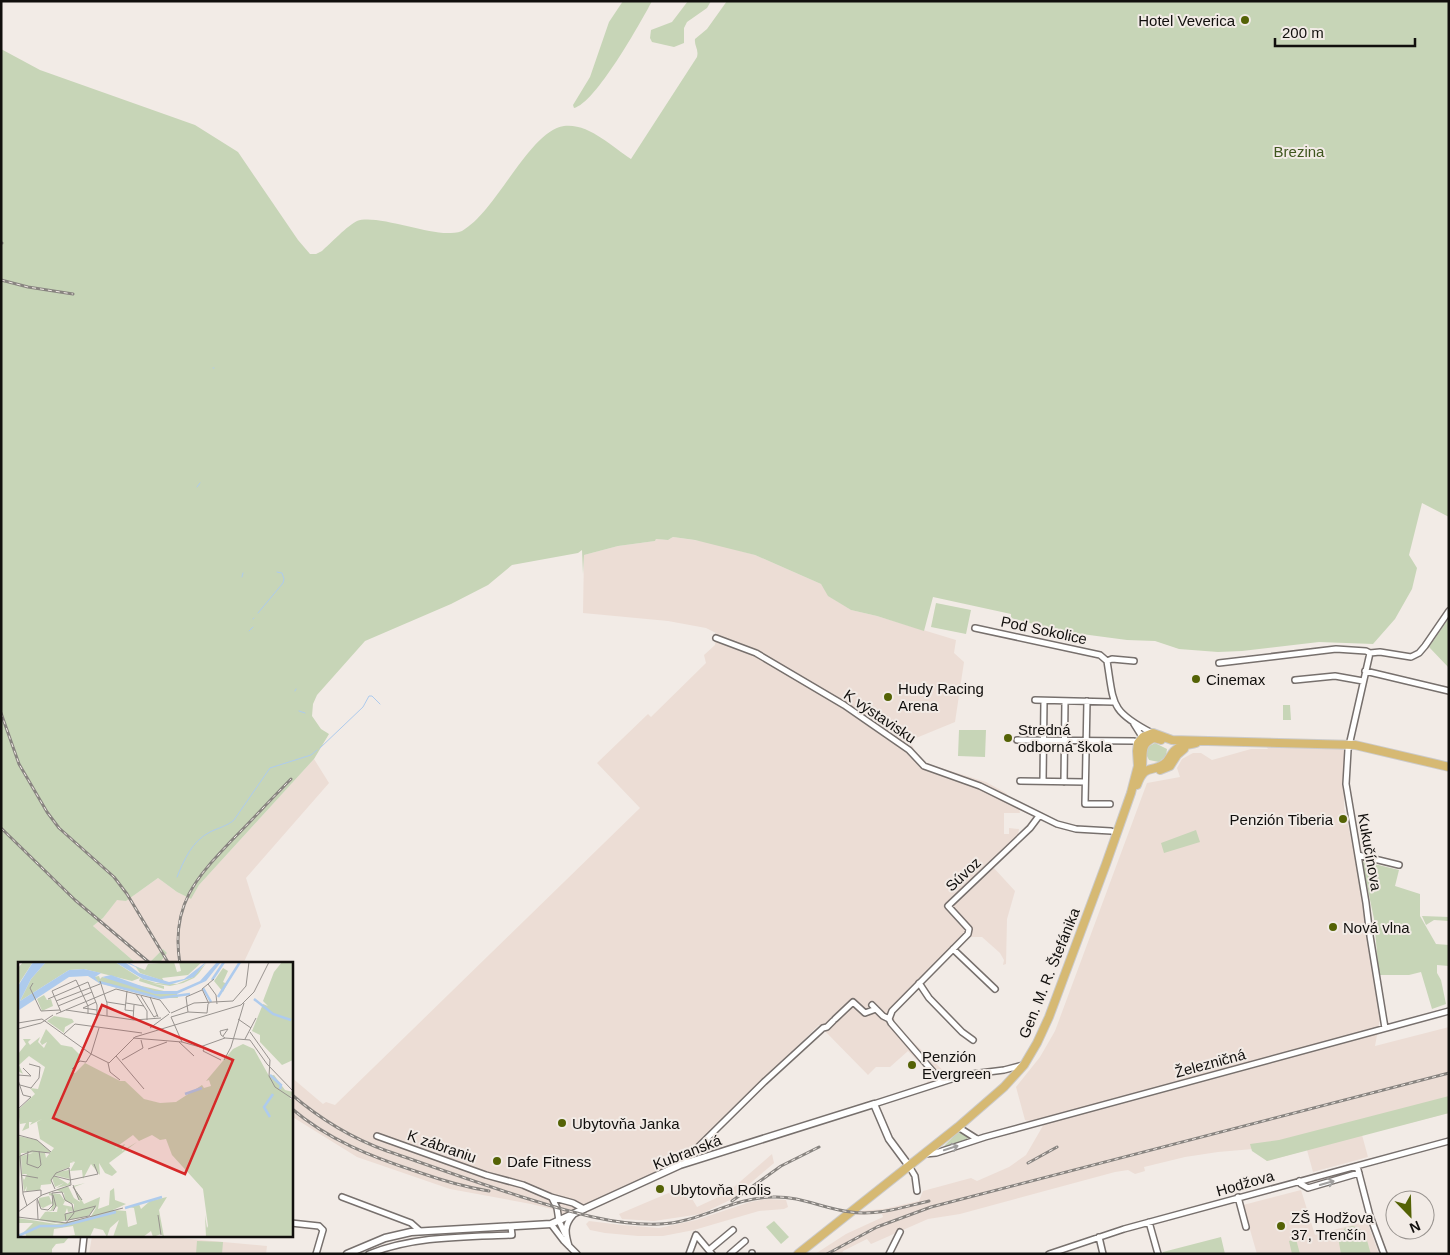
<svg xmlns="http://www.w3.org/2000/svg" width="1450" height="1255" viewBox="0 0 1450 1255" font-family="Helvetica,sans-serif">
<style>
.built{fill:#ecddd5}
.green{fill:#c7d5b7}
.lines{fill:none;stroke-linecap:round;stroke-linejoin:round}
.stream{stroke:#aecbed;stroke-width:1}
.minor-casing{stroke:#77706d;stroke-width:8}
.tertiary-casing{stroke:#77706d;stroke-width:9}
.primary-casing{stroke:#cbcaca;stroke-width:10}
.minor{stroke:#fff;stroke-width:5}
.tertiary{stroke:#fff;stroke-width:6}
.primary{stroke:#d6b973;stroke-width:8}
.rail-casing{stroke:#888480;stroke-width:3}
.rail{stroke:#f2ebe6;stroke-width:1;stroke-dasharray:4;stroke-linecap:butt}
.oneway{stroke:#a09f9e}
.poi-dot{fill:#546205;stroke:#f2ebe6;stroke-width:2}
.labels{text-anchor:middle;dominant-baseline:central;stroke-width:4;stroke-linejoin:round;paint-order:stroke}
.poi-label{font-size:15px;fill:#110f0d;stroke:#f2ebe6;text-anchor:start}
.park-label{font-size:15px;fill:#40571f;stroke:#f2ebe6}
.street-label{font-size:15px;fill:#110f0d;stroke:#f2ebe6}
.inset-river{fill:none;stroke:#aecbed;stroke-width:2.5}
.inset-road{fill:none;stroke:#98938f;stroke-width:1}
.view{fill:#d62828;fill-opacity:0.15;stroke:#d62828;stroke-width:2.5}
.inset-edge{fill:none;stroke:#110f0d;stroke-width:2.5}
</style>
<rect width="100%" height="100%" fill="#f2ebe6"/>
<path class="built" d="M673 537 708 542 755 555 821 584 829 596 851 610 877 616 956 640 954 653 964 662 955 722 916 738 912 745 918 757 925 763 986 782 1006 793 1009 797 1018 802 1020 813H1004V834H1009V828L1019 829 1018 835 1003 849 1007 850 993 867 1015 891 1007 919 1006 964 1003 965 1004 960 1000 953 982 937H970L895 1012 894 1017 896 1026 949 1076 923 1085 931 1079V1075L908 1051 890 1067H876L868 1075 819 1025 676 1164 566 1215 555 1212 552 1209 531 1204 450 1189 357 1157 291 1116V1077L323 1104 326 1102 335 1105 640 808 597 763 648 714 651 717 706 663 704 655 715 645 716 633 706 628 668 621 583 613 584 555 618 546 655 541 656 539 668 540Z
M1266 746 1344 749V808L1364 894 1380 1019 1375 1046 1449 1027V1113L1362 1135 1368 1157 1313 1172 1307 1150 1267 1161 1253 1149 1218 1152 1185 1157 1144 1167 1145 1171 1135 1174 1128 1170 1115 1172 960 1214 928 1219 871 1244 867 1239 843 1251 842 1254H815L846 1234 883 1217 882 1214 854 1215 860 1211 884 1209 919 1201 923 1191 971 1178 977 1181 1009 1167 1026 1155 1044 1124 1025 1120 1016 1087 1040 1057 1055 1031 1147 783 1180 777 1177 768 1182 759 1193 753H1201L1212 760 1251 749H1268Z
M314 759 329 783 246 878 261 926 243 964H159L167 953 163 949 148 964H137L93 926 103 918 117 899 126 901 158 878 177 892 191 899 199 885Z
M772 1154 774 1163 732 1199 701 1214 654 1221 622 1219 619 1214 678 1189 687 1198 691 1197 697 1207 727 1193Z
M1301 1190 1315 1235 1367 1221 1379 1254H1257L1243 1205Z
M767 1199 786 1200 788 1207 784 1209 759 1211 694 1230 663 1236H638L605 1233 590 1230 586 1224 589 1221 622 1225 659 1228 696 1220 750 1202Z
M92 1236H158L267 1246 266 1254H89Z"/>
<path class="green" d="M623 1H652C641 22 595 104 574 108L573 105 590 77 609 22Z
M688 1H711L707 8 687 22 684 28V43L674 47 652 42 650 38 651 30 672 22Z
M727 1H1449V517L1422 503 1409 555 1417 568 1412 589 1395 619 1373 644 1319 642 1242 651 1218 652 1179 649 1155 641 1127 640 1059 631 1011 618V614L933 597 924 631 877 616 851 610 828 596 821 584 755 555 695 540 673 537 668 540 656 539 655 541 618 546 584 555 583 574 582 550 578 553 512 565 488 585 451 604 365 641 317 695 313 704 312 716 321 729 329 734 314 759 199 885 191 899 177 892 158 878 126 901 117 900 103 918 93 926 137 964H19V1236H70L64 1243 56 1244 52 1249V1254H1V49L40 70 195 125 238 152 298 240 310 254H316L322 251C330 244 348 225 357 221 374 214 424 233 447 233 452 233 457 233 462 231 497 211 529 131 564 126 589 123 612 147 631 159L697 57C699 49 694 46 695 39L707 29Z
M936 603 971 610 966 634 931 627Z
M1449 618V668L1429 647Z
M1283 705H1290L1291 720H1283Z
M959 730H986L985 757 958 756Z
M1155 743 1167 749 1166 756 1159 762 1149 760 1146 754 1148 747Z
M1196 830 1200 842 1164 853 1161 843Z
M1362 861 1399 870 1395 886 1420 894V916L1436 944 1449 945V966L1437 965V973L1441 980 1446 1004 1432 1009 1421 972 1409 975H1379L1374 919Z
M1422 916 1449 917V921L1434 920 1426 925Z
M163 949 167 953 159 964H148Z
M1449 1096V1113L1267 1161 1252 1151 1250 1144 1279 1140Z
M959 1131 968 1137 967 1139 942 1148Z
M774 1221 789 1237 781 1244 766 1227Z
M1352 1226C1366 1228 1367 1242 1371 1254H1341L1338 1237 1345 1228Z
M1221 1237 1225 1254H1163V1252Z
M1296 1239 1300 1254H1292L1289 1241Z
M197 1241 223 1242 222 1254H196Z"/>
<g class="lines">
<path class="stream" d="M213 368H214
M197 487 200 483
M242 577 243 573
M258 613 283 583 284 579 282 573 277 572
M253 619 254 618
M249 631 253 627
M295 691 296 689
M299 711 305 713
M320 748 363 707 369 696H372L380 704
M177 877C184 860 192 841 210 832 218 828 227 826 234 820L270 768 311 755 317 750"/>
<g class="minor-casing">
<path id="minor" d="M975 628 1100 655 1107 661C1114 705 1110 711 1152 733
M716 638 756 653 844 705 909 750 924 766 980 786 1057 824 1076 829 1111 831 1117 833
M1107 661 1112 659 1134 661
M1219 663 1336 649 1366 651 1370 653
M1365 671 1449 691
M1295 680 1335 676 1363 681
M1035 700 1113 702
M1087 701 1085 804H1110
M1134 724 1144 740
M1017 740 1134 741
M1020 781 1085 782
M1043 781 1044 701
M1064 782 1065 701
M1358 855 1399 865
M953 949 995 989
M919 983 929 998 962 1032 973 1040
M872 1005 883 1016 889 1019
M835 1019 853 1002 865 1013 876 1009
M1385 1028 1370 936 1366 903 1346 784 1348 750 1370 653 1380 652 1411 657 1419 653 1425 646 1449 611
M942 1082 891 1023 889 1019 892 1011 968 934 969 929 948 906 1030 828 1039 816
M874 1104 964 1075 1004 1070 1023 1065
M958 1127 977 1139
M377 1136 486 1175 523 1185 551 1197 573 1203 584 1209
M925 1154 936 1153 985 1137 1449 1011
M682 1163 764 1082 823 1028 827 1027 833 1021
M909 1166 915 1176 917 1191
M1357 1166 1370 1216 1384 1254
M1299 1181 1301 1184 1308 1188 1359 1173
M342 1197 411 1223 420 1231
M1238 1197 1246 1227
M552 1198 557 1208 559 1221 565 1234
M1149 1222 1158 1254
M291 1223 319 1226 323 1230 316 1254
M551 1224 564 1241 577 1254
M1099 1237 1103 1254
M569 1246C565 1233 564 1225 573 1215
M709 1250 733 1230
M82 1254 84 1236
M369 1254C414 1236 463 1237 512 1235L511 1227
M689 1254 696 1235 712 1254
M730 1254 745 1241
M752 1254V1253
M889 1254 900 1232
M1049 1254 1124 1229 1449 1141"/>
</g>
<g class="tertiary-casing">
<path id="tertiary" d="M347 1254 385 1238 411 1232 551 1224 680 1165 874 1104 889 1139 909 1166"/>
</g>
<g class="primary-casing">
<path id="primary" d="M1142 766C1143 753 1140 743 1154 738L1161 740
M1160 770 1170 766 1177 755 1184 749
M1137 785C1145 763 1152 773 1164 764 1169 761 1170 755 1174 751 1179 745 1189 745 1196 743
M798 1254 958 1127 1004 1087 1024 1065 1037 1043 1049 1017 1106 864 1131 793 1138 766 1137 751 1138 743 1143 737 1153 733 1172 740 1355 745 1449 767"/>
</g>
<use href="#minor" class="minor"/>
<use href="#tertiary" class="tertiary"/>
<use href="#primary" class="primary"/>
<g class="rail-casing">
<path id="rail" d="M1 243H2
M1 280 28 287 73 294
M1 713 19 764 47 812 59 828 114 877 127 894 169 964
M1 828 75 900 151 964
M180 964C170 904 197 877 235 837 254 818 272 798 291 779
M291 1094C320 1119 351 1138 387 1151 431 1166 475 1182 519 1196 564 1210 613 1226 660 1224 699 1223 733 1197 773 1197 801 1196 824 1209 851 1212 877 1216 903 1207 929 1201
M291 1108C328 1140 372 1157 418 1172 441 1180 464 1187 489 1191
M1028 1163 1057 1147
M732 1201 781 1166 819 1147
M827 1254 877 1227 931 1207 1449 1073"/>
</g>
<use href="#rail" class="rail"/>
</g>
<defs><path id="oneway-shaft" d="M-6 0H5M1.5-3L5.5 0L1.5 3" fill="none" stroke-width="1.6" stroke-linecap="round" stroke-linejoin="round" transform="scale(1.25)"/></defs>
<g class="oneway">
<use href="#oneway-shaft" transform="translate(951 1148) rotate(-18)"/>
<use href="#oneway-shaft" transform="translate(1327 1183) rotate(-16)"/>
</g>
<g class="poi-dot">
<circle cx="1245" cy="20" r="5"/>
<circle cx="1196" cy="679" r="5"/>
<circle cx="888" cy="697" r="5"/>
<circle cx="1008" cy="738" r="5"/>
<circle cx="1343" cy="819" r="5"/>
<circle cx="1333" cy="927" r="5"/>
<circle cx="912" cy="1065" r="5"/>
<circle cx="562" cy="1123" r="5"/>
<circle cx="497" cy="1161" r="5"/>
<circle cx="660" cy="1189" r="5"/>
<circle cx="1281" cy="1226" r="5"/>
</g>
<g class="labels">
<g class="poi-label">
<text x="1235" y="20" text-anchor="end">Hotel Veverica</text>
<text x="1206" y="679">Cinemax</text>
<text x="898" y="688">Hudy Racing<tspan x="898" dy="17">Arena</tspan></text>
<text x="1018" y="729">Stredná<tspan x="1018" dy="17">odborná škola</tspan></text>
<text x="1333" y="819" text-anchor="end">Penzión Tiberia</text>
<text x="1343" y="927">Nová vlna</text>
<text x="922" y="1056">Penzión<tspan x="922" dy="17">Evergreen</tspan></text>
<text x="572" y="1123">Ubytovňa Janka</text>
<text x="507" y="1161">Dafe Fitness</text>
<text x="670" y="1189">Ubytovňa Rolis</text>
<text x="1291" y="1217">ZŠ Hodžova<tspan x="1291" dy="17">37, Trenčín</tspan></text>
</g>
<g class="park-label">
<text x="1299" y="151">Brezina</text>
</g>
<g class="street-label">
<text transform="translate(1044 630) rotate(12)">Pod Sokolice</text>
<text transform="translate(880 716) rotate(34)">K výstavisku</text>
<text transform="translate(1370 852) rotate(80)">Kukučínova</text>
<text transform="translate(963 874) rotate(-43)">Súvoz</text>
<text transform="translate(1049 973) rotate(-68)">Gen. M. R. Štefánika</text>
<text transform="translate(1210 1063) rotate(-15)">Železničná</text>
<text transform="translate(442 1146) rotate(19)">K zábraniu</text>
<text transform="translate(687 1152) rotate(-21)">Kubranská</text>
<text transform="translate(1245 1183) rotate(-16)">Hodžova</text>
</g>
</g>
<g transform="translate(18 962)">
<rect width="275" height="275" fill="#f2ebe6"/>
<path d="M5 0H15L0 23V6ZM28 0H97L122 16 114 19 66 7 51 8 2 39 13 17ZM156 0 159 10 163 9 161 0H184L170 13 144 16 146 19 122 11 117 4 127 8 130 2ZM189 0 181 11 176 16 165 21 152 24 133 21 146 24V27L121 19 122 16 138 21 159 22 175 15ZM264 0H275V98L264 103 242 80V73L234 69 245 42 250 44 245 39 256 10ZM205 6 210 9 205 20 209 22 205 30 196 19ZM81 14 82 17 84 15 159 32 160 36H139L77 20 81 21 76 15ZM26 33 29 38 33 37 35 44 24 49 19 37ZM36 54 54 57 56 60 47 65 46 71 29 59ZM28 67 43 83 54 85 61 92 62 98 54 110 57 111 67 101 102 119H107L126 137 142 141 158 140 184 123 186 126 193 124 191 118 188 119 215 87 225 82 236 87 251 114 256 113 267 128 275 130 272 137H275V275H188L187 253 189 266 190 264 185 227 154 193 148 177 142 178 134 173 121 179 115 173 97 186 107 182 104 189 119 180 91 201 99 210 94 214 87 211 81 201 82 213 73 202 65 217 64 208 52 209 57 200 52 198 56 200 52 201V205L39 210 51 208 52 217 36 213 50 222 52 219V223L38 226 46 221 37 225 34 216 33 222 23 223 22 228 8 229 9 224 6 230 4 213 6 218 9 212H4L3 194 22 189 27 191 28 196 36 186 22 177 19 160 24 157 12 163 14 160H11V166L4 169 8 161 2 162 0 148 17 132 12 126 20 127 27 105 11 94 1 103 5 112 0 109V92L8 82 5 77H13L10 80 12 83 22 75 20 80 26 86 29 80 24 83 22 80ZM0 174 19 178 33 190 3 191 2 215ZM67 221 56 225 66 242 82 235 80 247 91 243 92 229 96 226 97 238 108 242 95 248 108 249 110 265 119 262 116 246 111 245 121 242 123 247 132 239 149 235 141 248 146 275 143 272 135 275 133 269 125 275H95L101 258 92 266 89 275 85 268 76 266 72 275H44L57 273 55 264 36 267 35 275H9L6 270 15 261H0V256L38 262 72 256 79 244 70 254 37 261 21 258 27 250H39L40 245 38 244 34 249 27 250 33 248 35 241 25 246 21 244V236L31 234 34 241 35 234 31 233V231L42 232 47 239 45 243 55 245V249L50 250 49 246 47 252 56 250V242L47 239 46 231 38 228 50 224 56 236 62 240 55 224Z" fill="#c7d5b7"/>
<path d="M15 0H28L13 17 2 39 51 8 66 7 83 11 77 15 81 21 70 14 51 15 1 48 0 24ZM97 0H110L126 9 107 0 121 11 151 20 166 17 188 0 176 15 151 23 125 17ZM199 0H203L188 19 159 32H137L84 15 93 13 137 29H159L182 19Z" fill="#aecbed"/>
<path class="inset-river" d="M194 18 206 0M81 20 142 36 172 32M185 26 193 40M200 35 222 0M236 37 255 52 273 58M252 113 263 123 262 127M167 132 184 126M252 155 246 145 255 132M107 246 144 235M0 274 22 264H44L98 250"/>
<path class="inset-road" d="M82 19 89 41V54M15 21 12 26 23 49 42 48M190 22 198 33 199 42M109 29 107 48 116 49M118 32 129 49V58M123 34 136 55 140 53M132 35 140 55M30 37 70 20 79 43V53M38 39 82 22M78 40 65 46 79 48M89 40 108 43M108 41 126 44M191 42 184 27 196 17M40 44 74 30M48 48 116 58 143 56M43 50 34 29 58 18 70 44V52M170 50 168 35 184 28M153 51 176 41 215 39 228 24 231 0M38 52 98 27 142 38 152 51M153 55 170 50 189 51 190 42M153 55 164 80M220 57 233 66M115 58 116 43M0 61 24 57 73 92 91 101 117 75 223 43 236 30 251 0M132 66 151 52M0 67 23 61 35 53M232 70 252 98 251 114 257 125 275 137M46 72 57 62 124 71M205 74 210 67 202 69 203 73 207 76M115 76 164 80 182 85 207 76 232 78 249 102 275 129M227 77 238 56M161 80 176 94M187 85 185 89 203 98M130 87 149 80M98 94 126 127M104 98 125 86 123 78M206 98 213 85 226 41M90 101 92 110 102 118M54 107 62 99 68 100 73 92 81 66M0 113 13 114 5 106M0 118 5 133 13 135 0 147M2 123 13 126 21 116 22 105 11 102M0 173 19 178 33 190M10 189 9 202 20 206M20 206 23 203 21 189M3 213 20 216M36 214 52 218M52 218 80 212 76 202M55 223 61 238M55 225 64 238M37 227 33 218 38 211 51 206 53 223M5 230 23 228V234M34 231 44 230 47 238 54 242 56 251 48 261M19 236 23 247 30 248 35 243 34 231M19 238 20 257M9 244 5 232 2 194 14 189 32 191M35 249 38 244 35 233M0 250 24 233 53 223M140 253 143 273M0 255 48 261 105 246M50 258 71 254 77 245M48 259 47 252 78 244"/>
<path class="view" d="M84 43 215 98 167 212 35 156Z"/>
<rect width="275" height="275" class="inset-edge"/>
</g>
<rect width="1450" height="1255" fill="none" stroke="#110f0d" stroke-width="5"/>
<g transform="translate(1410 1215) rotate(157)"><circle r="24" fill="#f2ebe6" stroke="#98938f"/>
<path d="M0-4L9 19L0 12L-9 19Z" fill="#546205"/>
<text y="-8" font-size="14" font-weight="bold" text-anchor="middle" fill="#110f0d">N</text>
</g>
<path d="M1275 38v8h140v-8" fill="none" stroke="#110f0d" stroke-width="2.5"/>
<text x="1282" y="38" font-size="15" fill="#110f0d" stroke="#f2ebe6" stroke-width="4" paint-order="stroke">200 m</text>
</svg>
